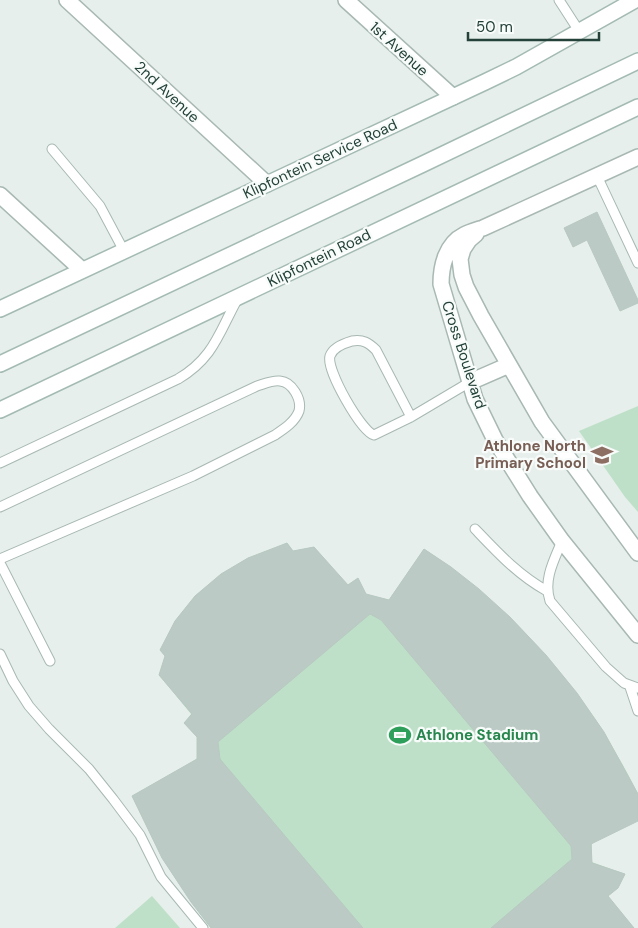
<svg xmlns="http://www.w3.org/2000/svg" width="638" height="928" viewBox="0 0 638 928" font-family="'DM Sans',sans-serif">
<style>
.green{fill:#bfe0c8}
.building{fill:#bbcac4;stroke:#b8c9c2}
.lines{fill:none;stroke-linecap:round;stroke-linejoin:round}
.lane-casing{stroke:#a8b8b2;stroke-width:11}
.street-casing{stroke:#a8b8b2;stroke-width:18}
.secondary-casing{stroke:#a4bbb3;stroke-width:18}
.lane{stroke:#fff;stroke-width:9}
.street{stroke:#fff;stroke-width:15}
.secondary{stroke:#fff;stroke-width:15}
.labels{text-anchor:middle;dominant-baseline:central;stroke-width:4.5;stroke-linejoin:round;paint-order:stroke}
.street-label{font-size:15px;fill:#24423a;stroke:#f7fbf9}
.education-label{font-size:15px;font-weight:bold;fill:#785e54;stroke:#f7fbf9;text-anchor:end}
.leisure-label{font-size:15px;font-weight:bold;fill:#27864d;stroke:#f7fbf9;text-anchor:start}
</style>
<rect width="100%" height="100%" fill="#e6efeb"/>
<path class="green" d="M638 406V512L625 497 579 431Z
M287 543 293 551 314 547 347 585 358 578 366 594 389 600 424 549C516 610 590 695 638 794L592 844V862L625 874 618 888 608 896 634 928H211L191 902 162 858 132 796 197 759V737L184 723 191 714 159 675 165 656 160 650 175 621 195 596 221 574 248 558Z
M152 896 180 928H115Z"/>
<path class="building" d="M597 212 638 300V303L620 311 587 240 573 247 564 228Z
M287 543 293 551 314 547 348 585 358 578 366 594 389 600 424 549 451 567 479 589 510 617 546 655 577 693 604 732 638 794V821L591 844 592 863 625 874 618 888 608 896 634 928H491L572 859 571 846 381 620 370 614 218 742 220 759 363 928H211L191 902 162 858 132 796 197 759V737L184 723 192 714 159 675 165 656 160 650 175 621 195 596 221 574 248 558Z"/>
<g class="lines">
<g class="lane-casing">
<path id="lane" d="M559 0 579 31
M52 149 100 206 124 251
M597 176 638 263
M411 417 376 350C369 343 363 339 352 341 345 343 333 347 330 356 326 370 361 431 374 435L411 417 470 382
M0 463 178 379C214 358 219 332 238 298
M0 507 257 386C264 384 272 380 280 381 292 382 302 399 299 411 295 422 284 429 275 435L193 476 0 559
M475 529C497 552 518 575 547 591
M562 541C554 560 543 580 550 601L606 667 624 683 638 688
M0 563 50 661
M0 654 13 681 29 706 49 729 89 769 113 799 140 835 161 877 203 928
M630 687 638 711"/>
</g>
<g class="street-casing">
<path id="street" d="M67 0 267 184
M346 0 453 97
M638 157 483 228C477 230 470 232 464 235 446 244 441 266 441 284L475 399 495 440 530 496 562 541 638 635
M0 195 82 270
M476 234 469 240 463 249 460 259 462 275 466 287 481 316 542 422 638 553
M470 382 509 365"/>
</g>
<g class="secondary-casing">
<path id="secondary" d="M0 309 485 82 516 67 635 0
M0 364 423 164 638 61
M0 410 638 107"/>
</g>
<use href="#lane" class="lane"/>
<use href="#street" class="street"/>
<use href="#secondary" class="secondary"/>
</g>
<defs>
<g id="school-bare" transform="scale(1.725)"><path d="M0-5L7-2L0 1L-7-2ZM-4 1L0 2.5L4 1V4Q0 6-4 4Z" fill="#8d6e63" stroke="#f7fbf9" stroke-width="2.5" paint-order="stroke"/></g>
<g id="stadium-bare" transform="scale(1.725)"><path d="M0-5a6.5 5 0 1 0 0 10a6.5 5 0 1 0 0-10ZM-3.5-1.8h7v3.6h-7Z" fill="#2e9e5b" stroke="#f7fbf9" stroke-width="2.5" paint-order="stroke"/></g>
</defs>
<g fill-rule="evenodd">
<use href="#school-bare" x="602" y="455"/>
<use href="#stadium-bare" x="400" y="735"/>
</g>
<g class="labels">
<g class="street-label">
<text transform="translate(399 49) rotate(42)">1st Avenue</text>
<text transform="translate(167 92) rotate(43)">2nd Avenue</text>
<text transform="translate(320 159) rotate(-25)">Klipfontein Service Road</text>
<text transform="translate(319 258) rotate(-26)">Klipfontein Road</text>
<text transform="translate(464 355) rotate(72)">Cross Boulevard</text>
</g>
<g class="education-label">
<text x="586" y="446">Athlone North<tspan x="586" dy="17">Primary School</tspan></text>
</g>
<g class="leisure-label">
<text x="416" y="735">Athlone Stadium</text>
</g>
</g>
<path d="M468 32v8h131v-8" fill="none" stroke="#24423a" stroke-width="2.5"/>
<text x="476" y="32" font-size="15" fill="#24423a" stroke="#f7fbf9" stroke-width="4" paint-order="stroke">50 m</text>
</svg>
